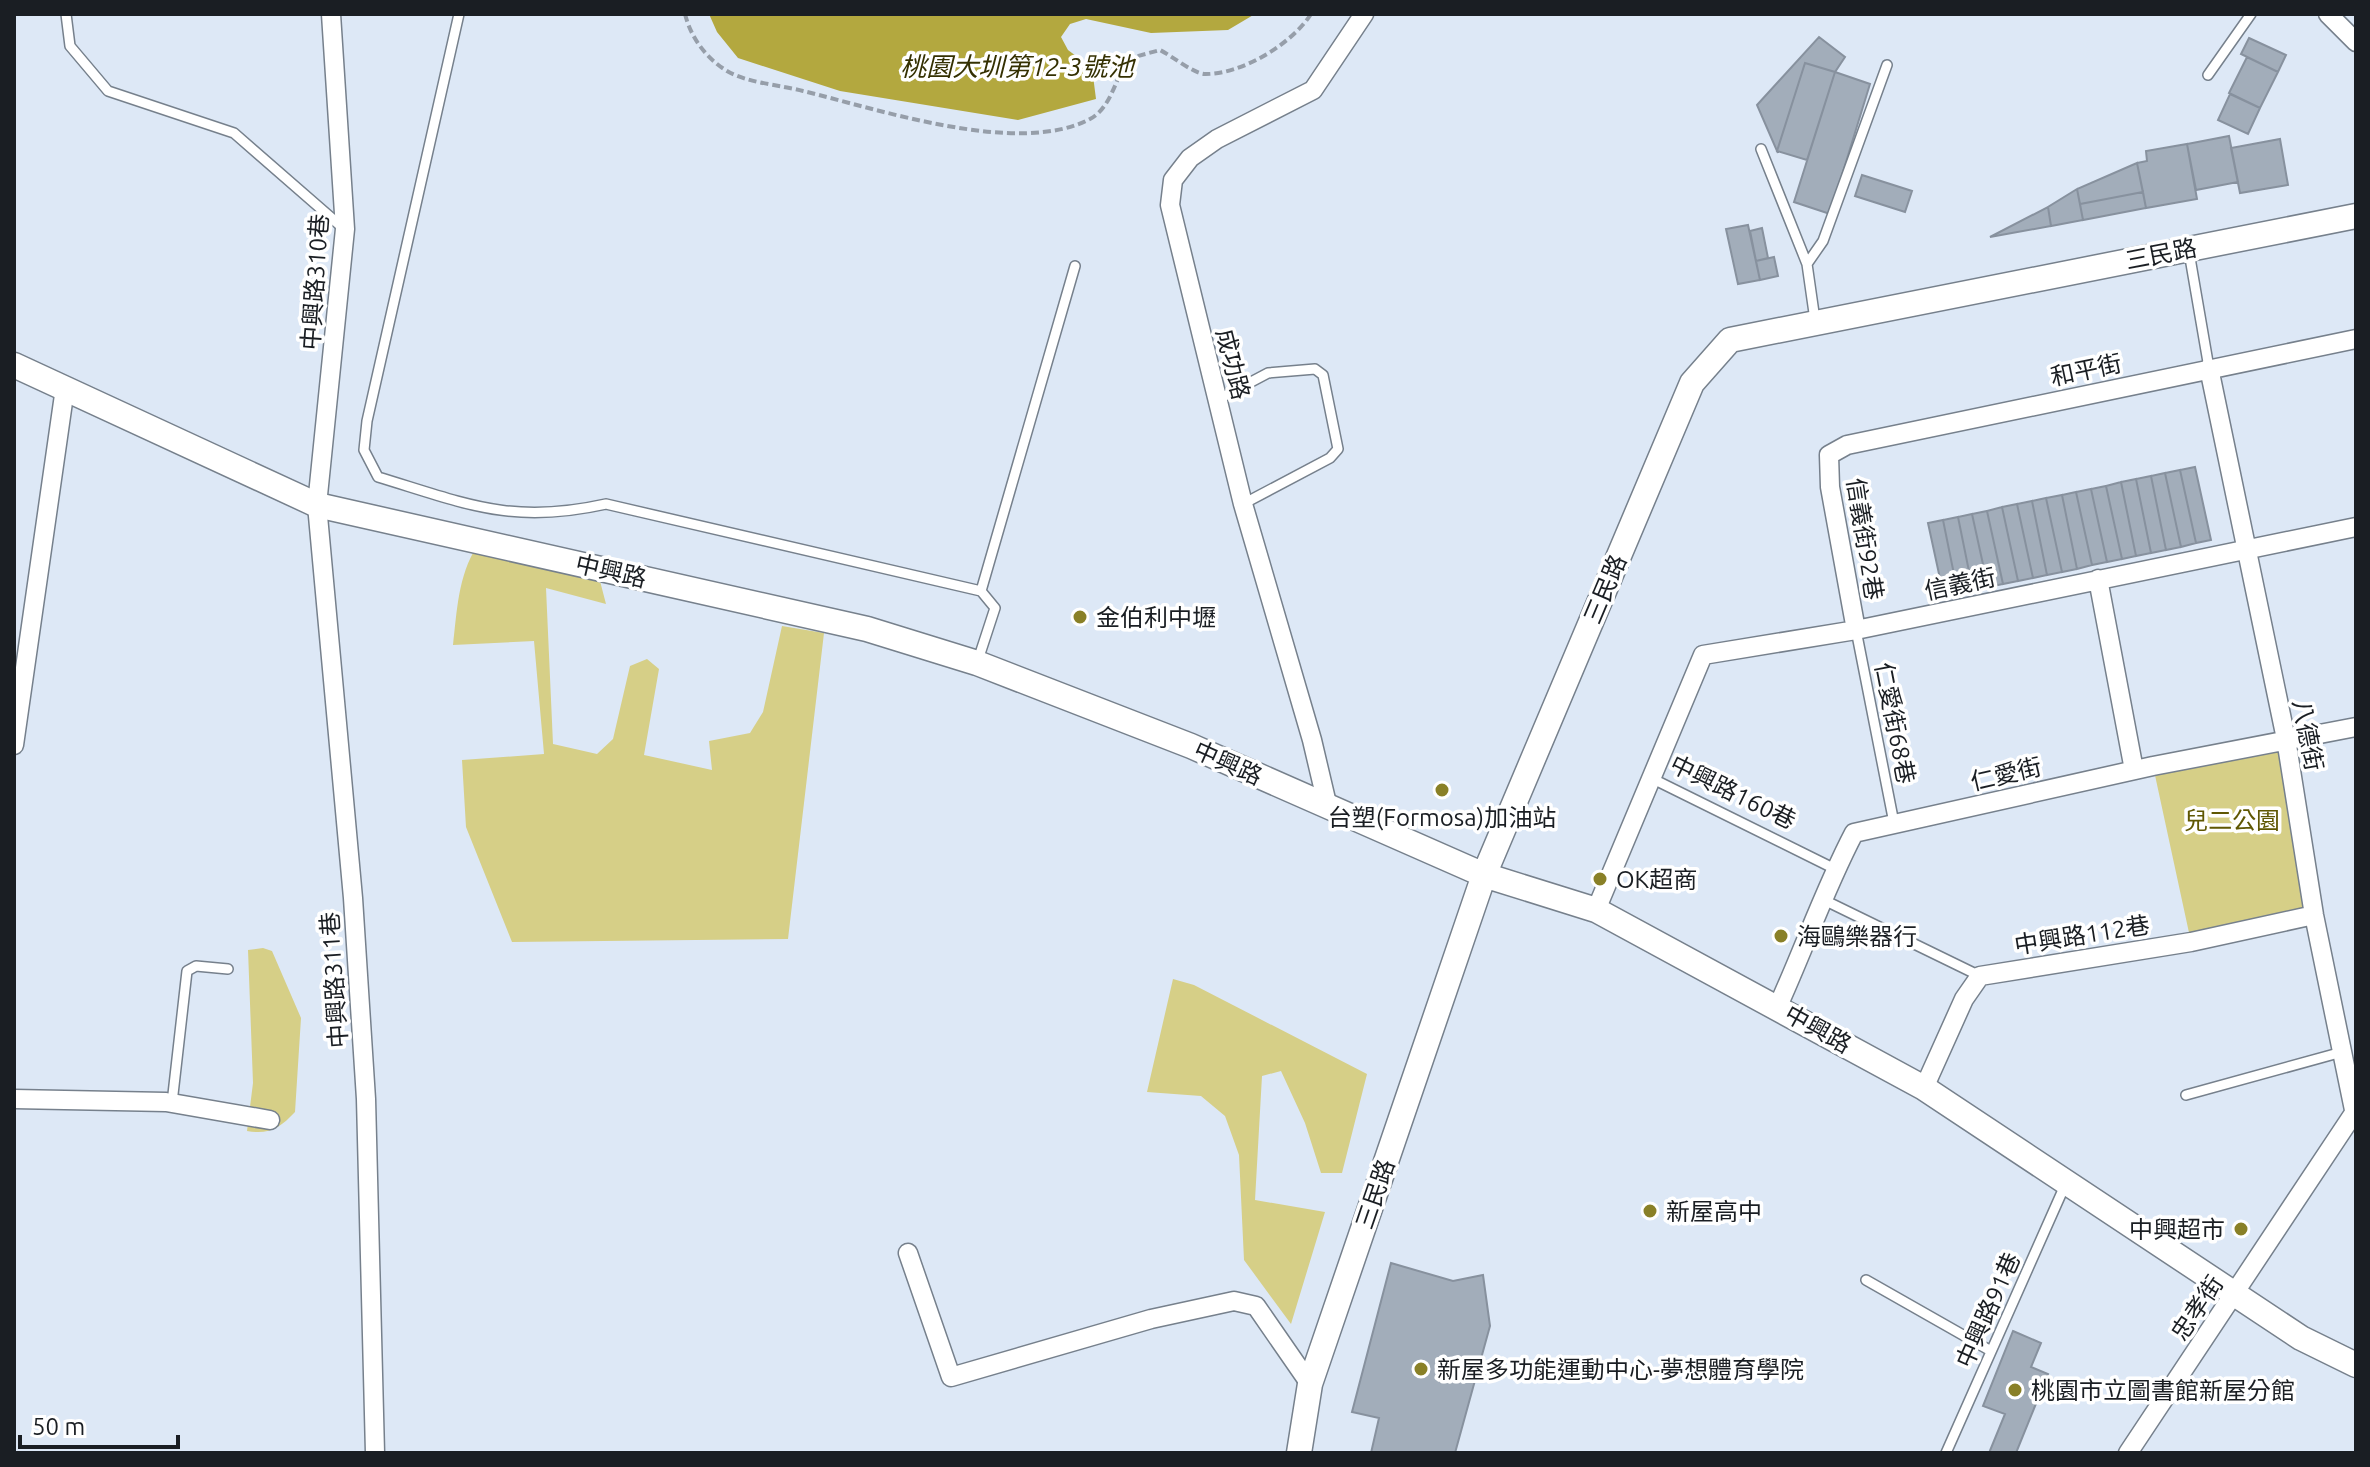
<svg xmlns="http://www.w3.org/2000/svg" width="2370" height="1467" viewBox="0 0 2370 1467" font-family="Ubuntu,'Noto Sans TC',sans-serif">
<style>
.green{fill:#d6cf87}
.water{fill:#b3a83f}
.building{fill:#a2adba;stroke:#87919e;stroke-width:2}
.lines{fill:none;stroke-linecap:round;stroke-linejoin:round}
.lane-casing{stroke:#76808c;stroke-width:12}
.street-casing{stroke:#76808c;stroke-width:21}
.secondary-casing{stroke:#76808c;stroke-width:27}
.path{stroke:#969ea9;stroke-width:4;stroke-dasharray:8 4;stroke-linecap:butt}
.lane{stroke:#fff;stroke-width:9}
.street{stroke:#fff;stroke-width:18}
.secondary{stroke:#fff;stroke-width:24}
.poi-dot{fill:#898027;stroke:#fff;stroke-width:3}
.labels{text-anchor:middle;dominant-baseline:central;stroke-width:7;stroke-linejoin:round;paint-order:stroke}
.street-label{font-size:24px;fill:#1a1e23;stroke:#fff}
.poi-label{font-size:24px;fill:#1a1e23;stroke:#fff;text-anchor:start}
.park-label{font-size:24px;fill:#5f5703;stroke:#fff}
.water-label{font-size:26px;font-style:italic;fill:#343002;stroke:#fff}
</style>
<rect width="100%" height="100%" fill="#dde8f6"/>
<path class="green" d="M477 546 600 581 606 604 546 588 553 744 597 754 613 739 630 666 647 659 659 669 644 755 712 770 709 741 750 733 763 712 782 626 824 633 788 939 512 942 466 827 462 760 544 754 534 641 453 645C457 611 458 576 477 546Z
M2286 739 2314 915 2191 942 2153 766Z
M263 948 272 951 301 1018 295 1112C280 1128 269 1135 247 1131L253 1083 248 950Z
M1173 979 1194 985 1367 1074 1342 1173H1321L1305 1123 1281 1071 1262 1076 1255 1200 1325 1212 1291 1324 1244 1260 1239 1155 1225 1116 1201 1096 1147 1092Z"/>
<path class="water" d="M709 14H1255L1228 30 1151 33 1086 19 1070 24 1061 37 1068 50 1092 68 1096 99 1018 120 840 91 738 58 717 32Z"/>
<path class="building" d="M1819 37 1845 57 1835 72 1805 63 1777 151 1757 105Z
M2249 38 2286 55 2278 72 2241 54Z
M2247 57 2278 72 2260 108 2229 93Z
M1805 63 1835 72 1807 160 1777 151Z
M1835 72 1870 84 1830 214 1794 202Z
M2230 94 2260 108 2248 134 2218 120Z
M2229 136 2238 182 2196 190 2187 144Z
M2280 139 2288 185 2240 193 2231 148Z
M2187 144 2197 199 2146 208 2137 163 2147 161 2146 151Z
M2137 163 2143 192 2080 204 2077 189Z
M1862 175 1912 191 1905 212 1855 196Z
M2077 189 2083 220 2051 226 2048 207Z
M2143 192 2146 208 2083 220 2080 204Z
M2048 207 2051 226 1990 237Z
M1748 225 1760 280 1738 284 1726 229Z
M1762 228 1768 258 1756 261 1750 231Z
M1774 257 1778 276 1760 280 1756 261Z
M2195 467 2211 540 2196 543 2180 470Z
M2180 470 2196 543 2181 547 2165 473Z
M2165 473 2181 547 2166 550 2151 476Z
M2151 476 2166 550 2151 553 2136 479Z
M2136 479 2151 553 2136 556 2121 482Z
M2121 482 2136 556 2122 559 2106 486Z
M2106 486 2122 559 2107 562 2091 489Z
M2091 489 2107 562 2092 565 2076 492Z
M2076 492 2092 565 2077 569 2062 495Z
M2062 495 2077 569 2062 572 2046 498Z
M2046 498 2062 572 2047 575 2032 501Z
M2032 501 2047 575 2033 578 2017 504Z
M2017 504 2033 578 2018 581 2002 507Z
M2002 507 2018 581 2003 584 1987 511Z
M1987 511 2003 584 1988 587 1972 514Z
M1972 514 1988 587 1973 591 1958 517Z
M1958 517 1973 591 1958 594 1943 520Z
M1943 520 1958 594 1944 597 1928 523Z
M1391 1263 1453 1281 1483 1275 1490 1326 1455 1453H1371L1379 1418 1352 1412Z
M2013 1331 2041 1343 2031 1367 2048 1374 2016 1453H1989L2005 1414 1983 1406Z"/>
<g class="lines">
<g class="lane-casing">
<path id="lane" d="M66 14 70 46 108 91 234 133 343 228
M459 14 367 421 364 450 378 477C467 504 512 525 606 504L981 591 995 608 977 663
M2208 75 2251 14
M1761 149 1807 264 1815 320
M2189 252 2209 368
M1807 264 1823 241 1887 65
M1217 400 1268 373 1315 369 1323 375 1338 449 1330 458 1243 504
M981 591 1075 266
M1856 630 1894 823
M1651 778 1835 869
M1826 901 1980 976
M2186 1095 2342 1052
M172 1103 187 971 196 966 228 969
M1866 1280 1991 1351
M1946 1453 2066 1183"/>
</g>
<g class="street-casing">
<path id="street" d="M331 14 345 229 317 505 353 898 366 1099 375 1453
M2328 14 2356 42
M2209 368 2286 739 2314 915 2354 1110
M2098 579 2134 770
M1856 630 1830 487 1829 455 1847 445 2356 339
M14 745 65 388
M1328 808 1312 740 1243 504 1170 205 1173 180 1190 158 1217 139 1313 90 1364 14
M1596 910 1703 655 1856 630 2356 527
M1778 1006C1804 949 1825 888 1854 833L2153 766 2356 727
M1924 1088 1964 999 1980 976 2191 942 2314 915
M14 1099 166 1102 270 1120
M908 1253 951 1377 1151 1319 1234 1301 1256 1306 1310 1384
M2128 1453 2356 1110"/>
</g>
<g class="secondary-casing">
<path id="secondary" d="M14 365 317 505 867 629 977 663 1191 746 1484 875 1596 910 1924 1088 2301 1338 2356 1365
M1299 1453 1310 1384 1484 875 1692 383 1730 340 2356 216"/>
</g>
<path class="path" d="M685 14C691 38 706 58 727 71 747 83 781 85 803 91 878 109 1018 157 1090 119 1111 108 1116 78 1127 59L1160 50C1172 56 1193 73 1204 74 1241 75 1292 44 1311 14"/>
<use href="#lane" class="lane"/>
<use href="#street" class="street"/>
<use href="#secondary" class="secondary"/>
</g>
<g class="poi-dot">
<circle cx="1080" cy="617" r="8"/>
<circle cx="1442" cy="790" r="8"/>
<circle cx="1600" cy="879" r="8"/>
<circle cx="1781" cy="936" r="8"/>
<circle cx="1650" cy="1211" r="8"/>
<circle cx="2241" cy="1229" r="8"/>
<circle cx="1421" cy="1369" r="8"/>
<circle cx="2015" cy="1390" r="8"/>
</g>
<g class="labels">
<g class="street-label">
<text transform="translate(2161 254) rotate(-11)">三民路</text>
<text transform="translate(315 282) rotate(-86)">中興路310巷</text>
<text transform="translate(1233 364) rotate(76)">成功路</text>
<text transform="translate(2086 370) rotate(-12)">和平街</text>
<text transform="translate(1865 539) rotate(81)">信義街92巷</text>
<text transform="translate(611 571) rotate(13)">中興路</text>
<text transform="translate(1960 584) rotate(-12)">信義街</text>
<text transform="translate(1605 589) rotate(-67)">三民路</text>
<text transform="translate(1895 723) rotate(79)">仁愛街68巷</text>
<text transform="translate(2308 735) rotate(79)">八德街</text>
<text transform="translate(1228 763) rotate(24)">中興路</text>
<text transform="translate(2006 774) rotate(-13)">仁愛街</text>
<text transform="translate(1733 792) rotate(26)">中興路160巷</text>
<text transform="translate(2082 935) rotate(-9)">中興路112巷</text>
<text transform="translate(334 980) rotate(-94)">中興路311巷</text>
<text transform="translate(1818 1029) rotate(29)">中興路</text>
<text transform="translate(1375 1194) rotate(-71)">三民路</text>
<text transform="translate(2197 1308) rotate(-56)">忠孝街</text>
<text transform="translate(1988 1310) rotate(-66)">中興路91巷</text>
</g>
<g class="poi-label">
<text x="1096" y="617">金伯利中壢</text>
<text x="1442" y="817" text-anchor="middle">台塑(Formosa)加油站</text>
<text x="1616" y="879">OK超商</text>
<text x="1797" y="936">海鷗樂器行</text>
<text x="1666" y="1211">新屋高中</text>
<text x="2225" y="1229" text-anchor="end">中興超市</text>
<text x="1437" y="1369">新屋多功能運動中心-夢想體育學院</text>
<text x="2031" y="1390">桃園市立圖書館新屋分館</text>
</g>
<g class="park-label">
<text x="2232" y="820">兒二公園</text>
</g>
<g class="water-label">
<text x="1017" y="66">桃園大圳第12-3號池</text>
</g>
</g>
<rect width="2370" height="1467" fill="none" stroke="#1a1e23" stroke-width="32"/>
<path d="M20 1435v12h158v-12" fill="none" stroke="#1a1e23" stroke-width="4"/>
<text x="32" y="1435" font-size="24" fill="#1a1e23" stroke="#ffffff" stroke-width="6" paint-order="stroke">50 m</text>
</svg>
